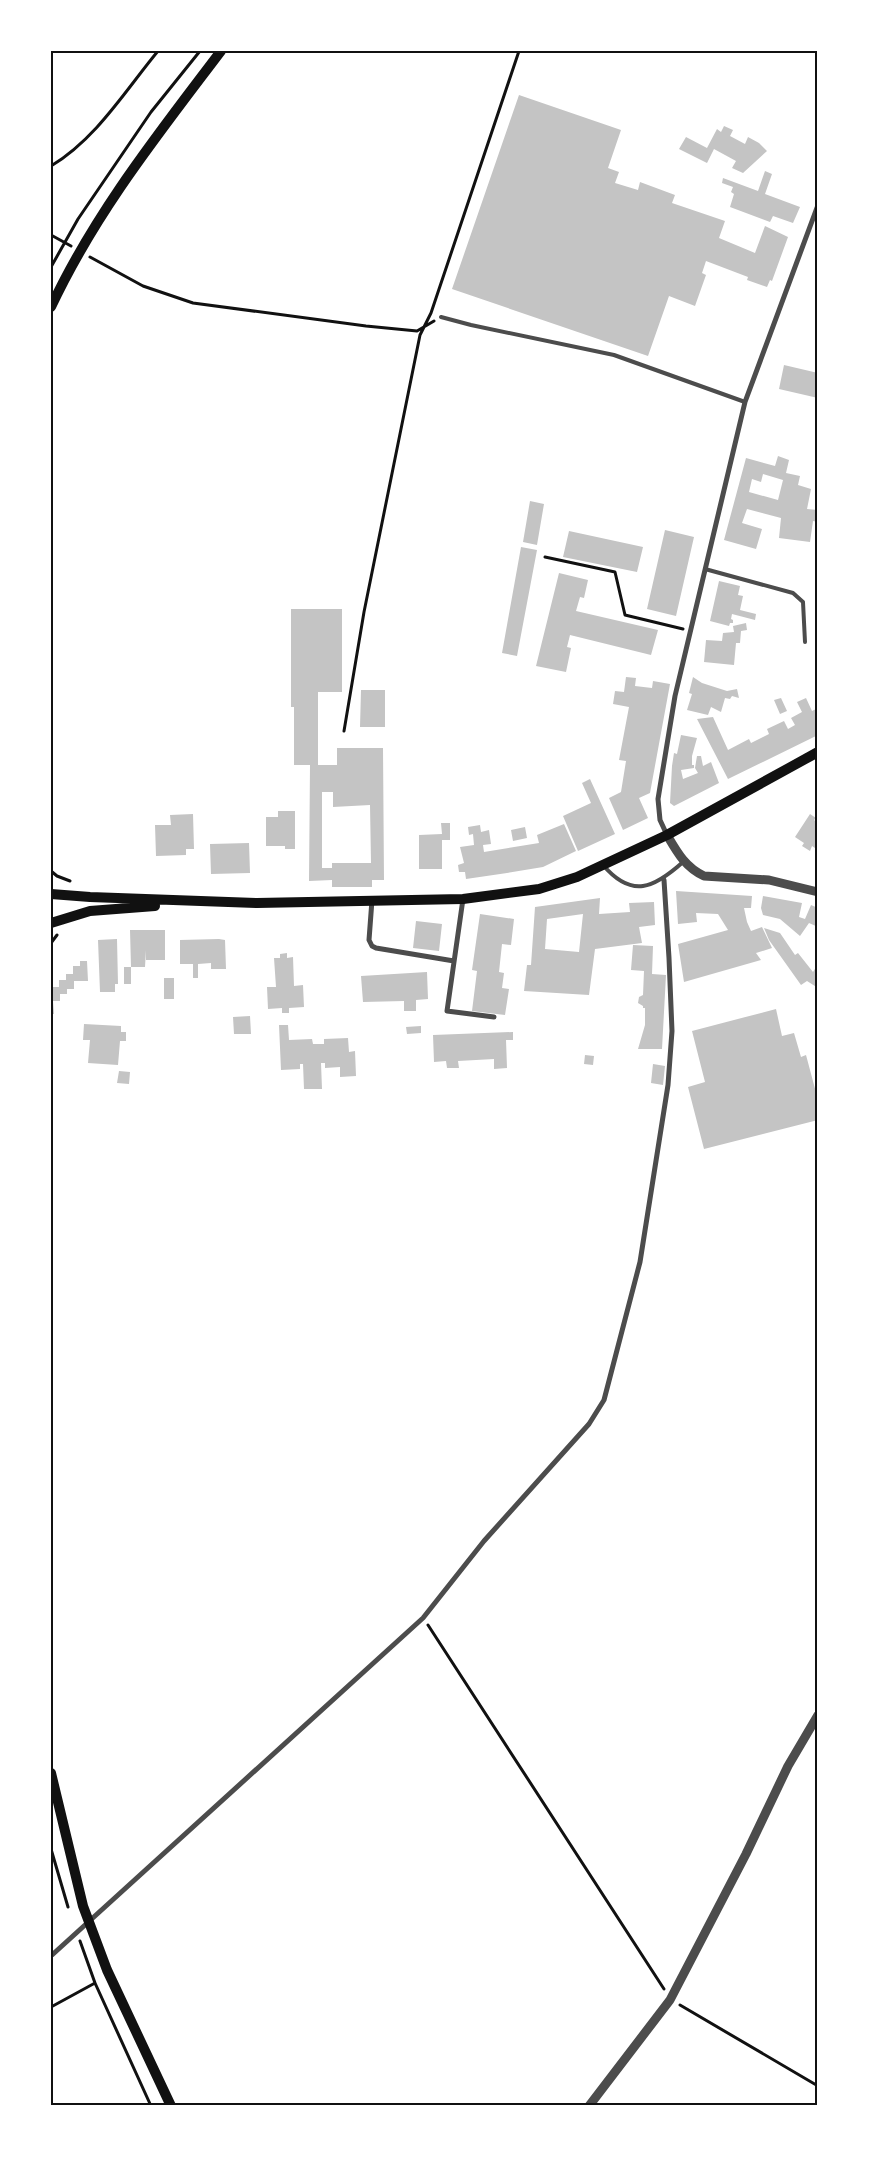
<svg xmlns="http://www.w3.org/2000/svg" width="869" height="2157" viewBox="0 0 869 2157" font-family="'Asap Condensed',sans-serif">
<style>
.building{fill:#c4c4c4;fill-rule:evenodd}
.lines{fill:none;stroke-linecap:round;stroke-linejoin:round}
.path{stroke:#111;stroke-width:3}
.service{stroke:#4c4c4c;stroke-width:4}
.minor{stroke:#4c4c4c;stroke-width:5}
.tertiary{stroke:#4c4c4c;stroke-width:9}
.secondary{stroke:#111;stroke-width:10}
.neatline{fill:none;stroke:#111;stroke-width:2}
</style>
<rect width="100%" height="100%" fill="#fff"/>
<path class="building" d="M519 95 621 130 608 168 619 172 615 183 638 190 640 182 675 195 672 203 725 221 719 238 755 253 765 226 788 237 772 281 770 280 767 287 747 280 748 277 706 261 702 273 706 275 695 306 669 296 648 356 452 289Z
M724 126 733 130 730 136 745 144 748 137 759 143 767 151 743 173 732 168 736 161 714 149 707 163 679 149 686 137 707 148 717 129 721 132Z
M765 171 772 174 765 194 800 207 793 223 773 216 770 222 730 207 734 194 731 192 733 187 722 183 723 178 758 191Z
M784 365 818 373V398L779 389Z
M778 456 789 460 786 473 800 476 798 485 811 489 807 509 818 510V522L813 521 810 542 779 538 781 518 747 509 742 523 762 529 756 549 724 540 746 458 775 466ZM763 474 783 480 778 500 749 492 752 479 761 482Z
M530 501 544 504 537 545 523 542Z
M665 530 694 537 676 616 647 609Z
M569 531 643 547 637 572 563 557Z
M521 547 537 550 517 656 502 653Z
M559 573 588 580 584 598 580 597 576 611 658 630 651 655 570 635 567 647 571 648 566 672 536 666Z
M719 581 740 586 738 595 743 596 740 610 756 614 755 620 732 614 731 619 733 620V623H730L729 626 710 621Z
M291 609H342V692H318V765H337V748H383L384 880H372V887H332V880L309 881 310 765H294V707H291ZM322 792H333V807L370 805 371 863H332V868H322Z
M746 623 747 630 741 631 740 643H736L734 665 704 662 706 640 722 641 723 633 734 632 733 626Z
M626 677 636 678 635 686 652 688 653 681 670 684 650 793 639 798 648 818 623 830 609 798 621 792 626 761 619 760 629 707 613 704 615 691 624 692Z
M693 677 702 683 727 691 737 689 739 698 732 696 730 699 725 698 721 712 711 707 708 715 687 710 692 694 689 693Z
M361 690H385V727H360Z
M781 698 787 711 780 714 774 700Z
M806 698 812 711 818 708V735L728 779 697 719 713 717 728 750 749 739 751 743 769 734 767 729 784 721 788 729 795 725 791 718 802 712 797 702Z
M681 735 697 738 692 756V765H694V768L681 770 683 779 698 773 695 768 697 756H701L703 766 711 762 719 783 674 806 670 803 672 766 674 753 677 754Z
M590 779 615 834 578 851 563 816 591 803 582 783Z
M278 811H295V849H285V846H266V817H278Z
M193 814 194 849H186V855L156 856 155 825H171L170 815Z
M810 814 816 818 814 820 818 823V850L812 846 810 851 802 846 804 843 795 837Z
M441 823H450V840H442V869H419V835L442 834Z
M564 824 576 851 543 867 507 873 466 879 465 872H459L458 865 464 863 460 847 474 845 473 834 469 835 468 827 480 825 481 832 489 830 491 844 483 845 484 852 539 843 537 835Z
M525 827 527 838 513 841 511 830Z
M249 843 250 873 211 874 210 844Z
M676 891 752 896 751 908H744L747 922 751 931 762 927 772 948 756 953 761 960 684 982 678 944 728 930 718 914 696 913 697 922 678 924Z
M763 896 802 903 799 917 805 919 811 905 818 908V927L809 923 800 936 780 919 763 915 761 908Z
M600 898 599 914 630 912 629 903 654 902 655 925 639 927 642 943 595 949 589 995 524 991 527 965H531L535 907ZM583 914 579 952 545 949 547 919Z
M480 914 514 919 511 945 502 944 499 972 504 973 502 988 509 989 505 1015 472 1011 477 971 472 970Z
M416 921 442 924 439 951 413 948Z
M764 928 780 933 795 955 798 953 813 972 818 964V988L807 981 801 985 769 940Z
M130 930H165V960H146V950L145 967H131V984H124V967H131Z
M117 939 118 984H115V992H100L98 940Z
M219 939 225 940 226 969H211V963L198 964V978H193V964H180V940Z
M633 945 653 946 652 974 666 975 662 1049H638L645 1025V1008H643V1006L638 1003 639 997 643 995 644 971 631 970Z
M287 953V958L293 957 294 986 303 985 304 1007 289 1008V1013H282V1008L268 1009 267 987H276L274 958H280V954Z
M80 961H87L88 981H74V989H67V994H60V1001H53L54 1014H51V987H59V980H66V974H73V966H80Z
M427 972 428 999 416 1000V1011H404V1001L363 1002 361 976Z
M164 978H174V999H164Z
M776 1009 782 1036 794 1033 801 1057 806 1055 818 1100V1120L704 1149 688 1087 705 1082 692 1031Z
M250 1016 251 1034H234L233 1017Z
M84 1024 121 1026V1032H126V1041H120L118 1065 88 1063 90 1040H83Z
M279 1025H288L289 1040 312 1039 313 1044H324V1039L348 1038 349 1052 355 1051 356 1076 340 1077V1067L325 1068V1063H321L322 1089H304L303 1064H300V1069L281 1070Z
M421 1026V1033L407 1034 406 1027Z
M513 1032V1040H506L507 1068 494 1069V1059L458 1061 459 1068H447L446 1061 434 1062 433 1035Z
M585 1055 594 1056 593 1065 584 1064Z
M653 1064 665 1066 663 1085 651 1083Z
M119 1071 130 1072 129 1084 117 1083Z"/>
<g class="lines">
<path class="path" d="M51 166C96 139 125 91 158 51
M51 235 71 246
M90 257 143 286 193 303 366 326 417 331 434 321
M51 267 78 219 151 112 200 51
M545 557 615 572 625 615 683 629
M344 731 364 612 420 335 431 313 519 51
M51 871 57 876 70 881
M51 943 57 935
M428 1625 664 1989
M51 1849 68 1907
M80 1941 95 1983 151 2106
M680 2005 818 2086
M51 2007 95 1983"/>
<path class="service" d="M441 317 471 325 614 355 745 402
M705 569 793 593 803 602 805 642
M603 865C632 899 654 888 683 862"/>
<path class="minor" d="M667 835 660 820 658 799 675 696 745 402 818 205
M463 899 447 1011 494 1017
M372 900 369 940 372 946 376 948 454 961
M52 1955 423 1618 484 1541 589 1424 604 1400 640 1262 668 1085 672 1031 669 958 664 880"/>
<path class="tertiary" d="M667 835C677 852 685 867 704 876L769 880 818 892
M589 2106 670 2000 746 1854 788 1766 818 1715"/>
<path class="secondary" d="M51 307C95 213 159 133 221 51
M51 894 90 897 257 903 463 899 539 889 577 877 667 835 818 752
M51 923 90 911 155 906
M51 1773 83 1906 107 1970 171 2106"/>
</g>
<rect width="869" height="2157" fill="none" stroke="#ffffff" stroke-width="105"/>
<rect x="52" y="52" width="764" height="2052" class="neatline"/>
</svg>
